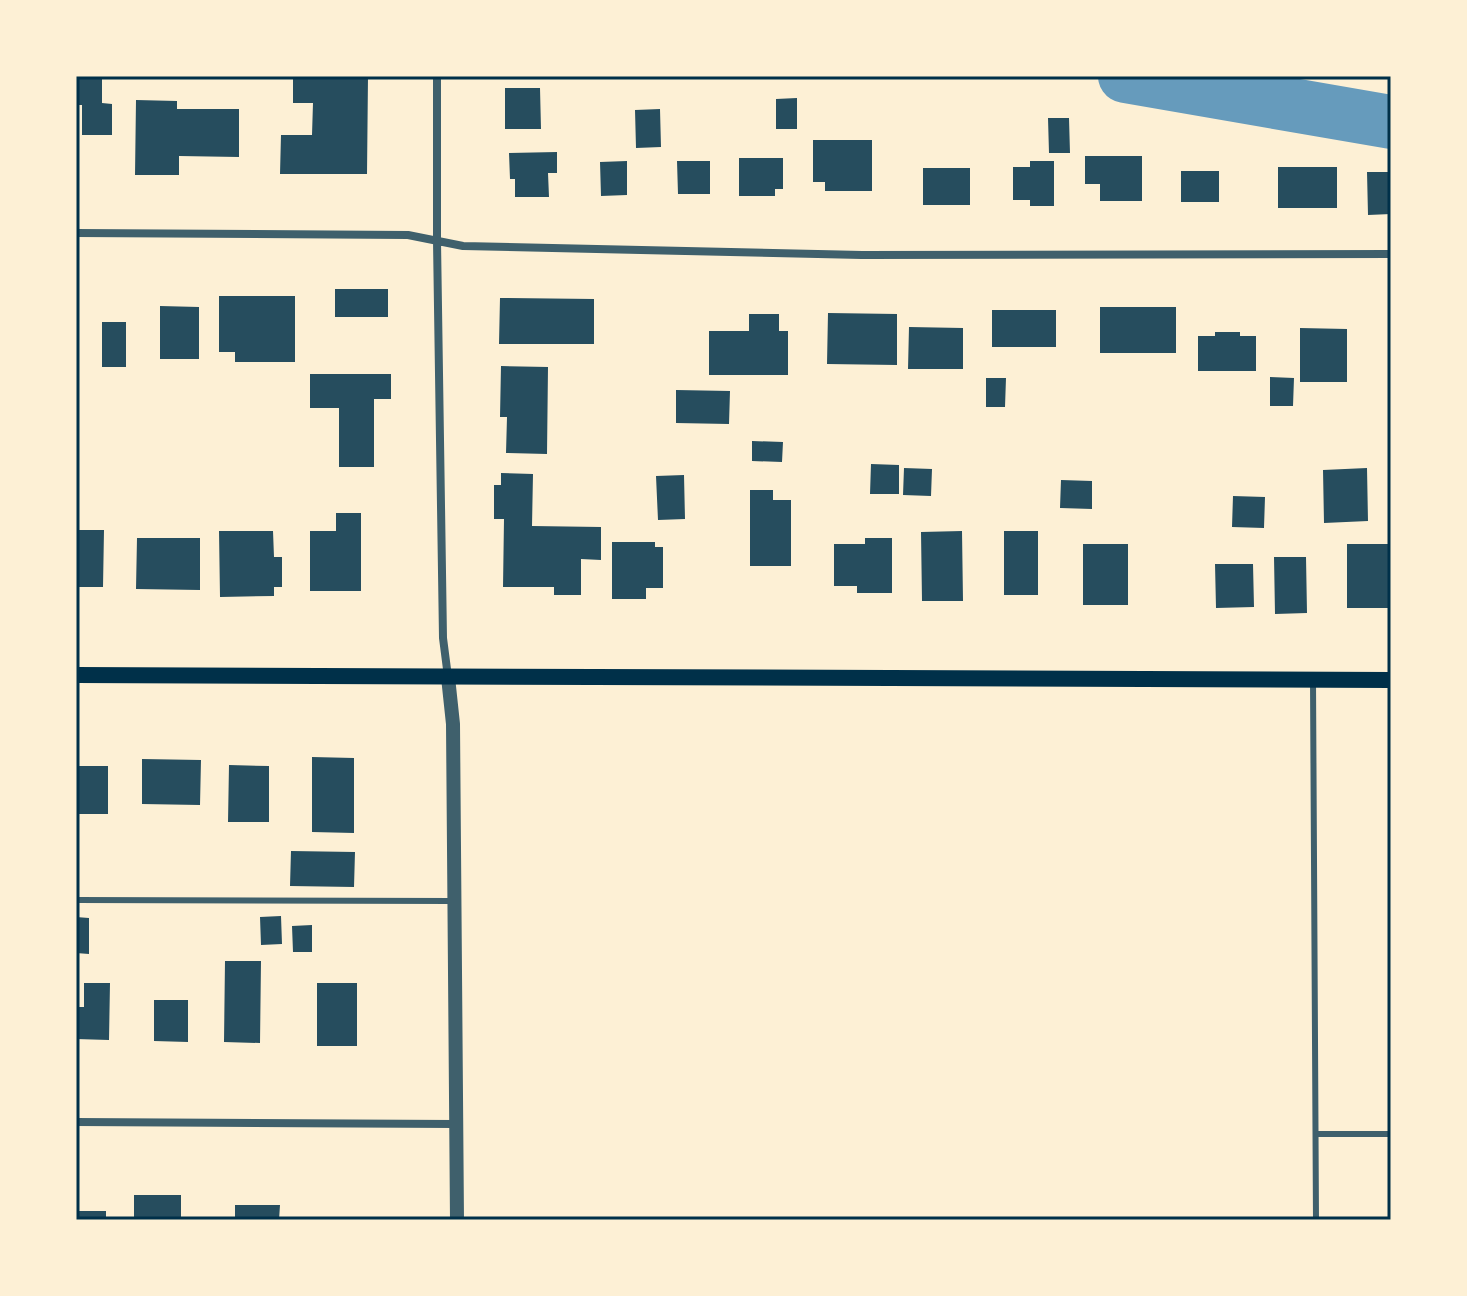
<svg xmlns="http://www.w3.org/2000/svg" width="1467" height="1296" viewBox="0 0 1467 1296" font-family="Arial,sans-serif">
<style>
.lines{fill:none;stroke-linecap:round;stroke-linejoin:round}
.river{stroke:#669bbc;stroke-width:54}
.building{fill:#264d5e}
.service{stroke:#3f606c;stroke-width:6}
.minor{stroke:#3f606c;stroke-width:8}
.tertiary{stroke:#3f606c;stroke-width:14}
.secondary{stroke:#003049;stroke-width:16}
.neatline{fill:none;stroke:#003049;stroke-width:3}
</style>
<rect width="100%" height="100%" fill="#fdf0d5"/>
<g class="lines">
<path class="river" d="M1125 76 1391 122"/>
</g>
<path class="building" d="M76 76H102V103L112 104V135H82V105H76Z
M293 76H368L367 174H280L281 135H312L313 103H293Z
M505 88H540L541 129H505Z
M797 98V129H776V99Z
M136 100 177 101V109H239V157L179 156V175H135Z
M660 109 661 147 636 148 635 110Z
M1048 118H1069L1070 153H1049Z
M813 140H872V191H825V182H813Z
M557 152V173H548L549 197H515V179H510L509 153Z
M1085 156H1142V201H1100V184H1085Z
M739 158H783V189H775V196H739Z
M627 161V195L601 196 600 162Z
M677 161H710V194H678Z
M1030 161H1054V206H1030V200H1013V167H1030Z
M1278 167H1337V208H1278Z
M923 168H970V205H923Z
M1181 171H1219V202H1181Z
M1367 172H1391V214L1368 215Z
M335 289H388V317H335Z
M219 296H295V362H235V352H219Z
M500 298 594 299V344H499Z
M160 306 199 307V359H160Z
M1100 307H1176V353H1100Z
M992 310H1056V347H992Z
M828 313 897 314V365L827 364Z
M749 314H779V331H788V375H709V331H749Z
M102 322H126V367H102Z
M909 327 963 328V369H908Z
M1300 328 1347 329V382H1300Z
M1215 332H1240V336H1256V371H1198V336H1215Z
M501 366 548 367 547 454 506 453 507 417H500Z
M310 374H391V399H374V467H339V408H310Z
M1270 377 1294 378 1293 406H1270Z
M986 378H1006L1005 407H986Z
M676 390 730 391 729 424 676 423Z
M752 441 783 442 782 462 752 461Z
M871 464 899 465V494H870Z
M904 468 932 469 931 496 903 495Z
M1367 468 1368 521 1324 523 1323 470Z
M501 473 533 474 532 526 601 527V560L581 559V595H554V587H503L504 519H494V485H501Z
M684 475 685 519 658 520 656 476Z
M1061 480 1092 481V509L1060 508Z
M750 490H773V500H791V566H750Z
M1233 496 1265 497 1264 528 1232 527Z
M336 513H361V591H310V531H336Z
M76 530H104L103 587H76Z
M219 531H273L274 557H282V587H274V596L220 597Z
M962 531 963 601H922L921 532Z
M1004 531H1038V595H1004Z
M137 538H200V590L136 589Z
M865 538H892V593H857V586H834V544H865Z
M612 542H655V547H663V588H646V599H612Z
M1083 544H1128V605H1083Z
M1347 544H1391V608H1347Z
M1274 557H1306L1307 613 1275 614Z
M1215 564H1253L1254 607 1216 608Z
M312 757 354 758V833L312 832Z
M142 759 201 760 200 805 142 804Z
M229 765 269 766V822H228Z
M76 766H108V814H76Z
M291 851 355 852 354 887 290 886Z
M281 916 282 944 261 945 260 917Z
M76 917 89 918V954L76 953Z
M312 925V952H293L292 926Z
M225 961H261L260 1043 224 1042Z
M84 983H110L109 1040 76 1039V1007H84Z
M317 983H357V1046H317Z
M154 1000H188V1042L154 1041Z
M134 1195H181V1220H134Z
M235 1205H280L279 1220H235Z
M76 1211H106V1220H76Z"/>
<g class="lines">
<path class="service" d="M1313 680 1316 1220
M76 900 452 901
M1316 1134H1391"/>
<path class="minor" d="M437 76V241L443 638 448 677
M76 233 408 235 463 246 862 255 1391 254
M76 1122 455 1124"/>
<path class="tertiary" d="M448 677 453 724 457 1220"/>
<path class="secondary" d="M76 675 1391 680"/>
</g>
<rect width="1467" height="1296" fill="none" stroke="#fdf0d5" stroke-width="156"/>
<rect x="78" y="78" width="1311" height="1140" class="neatline"/>
</svg>
